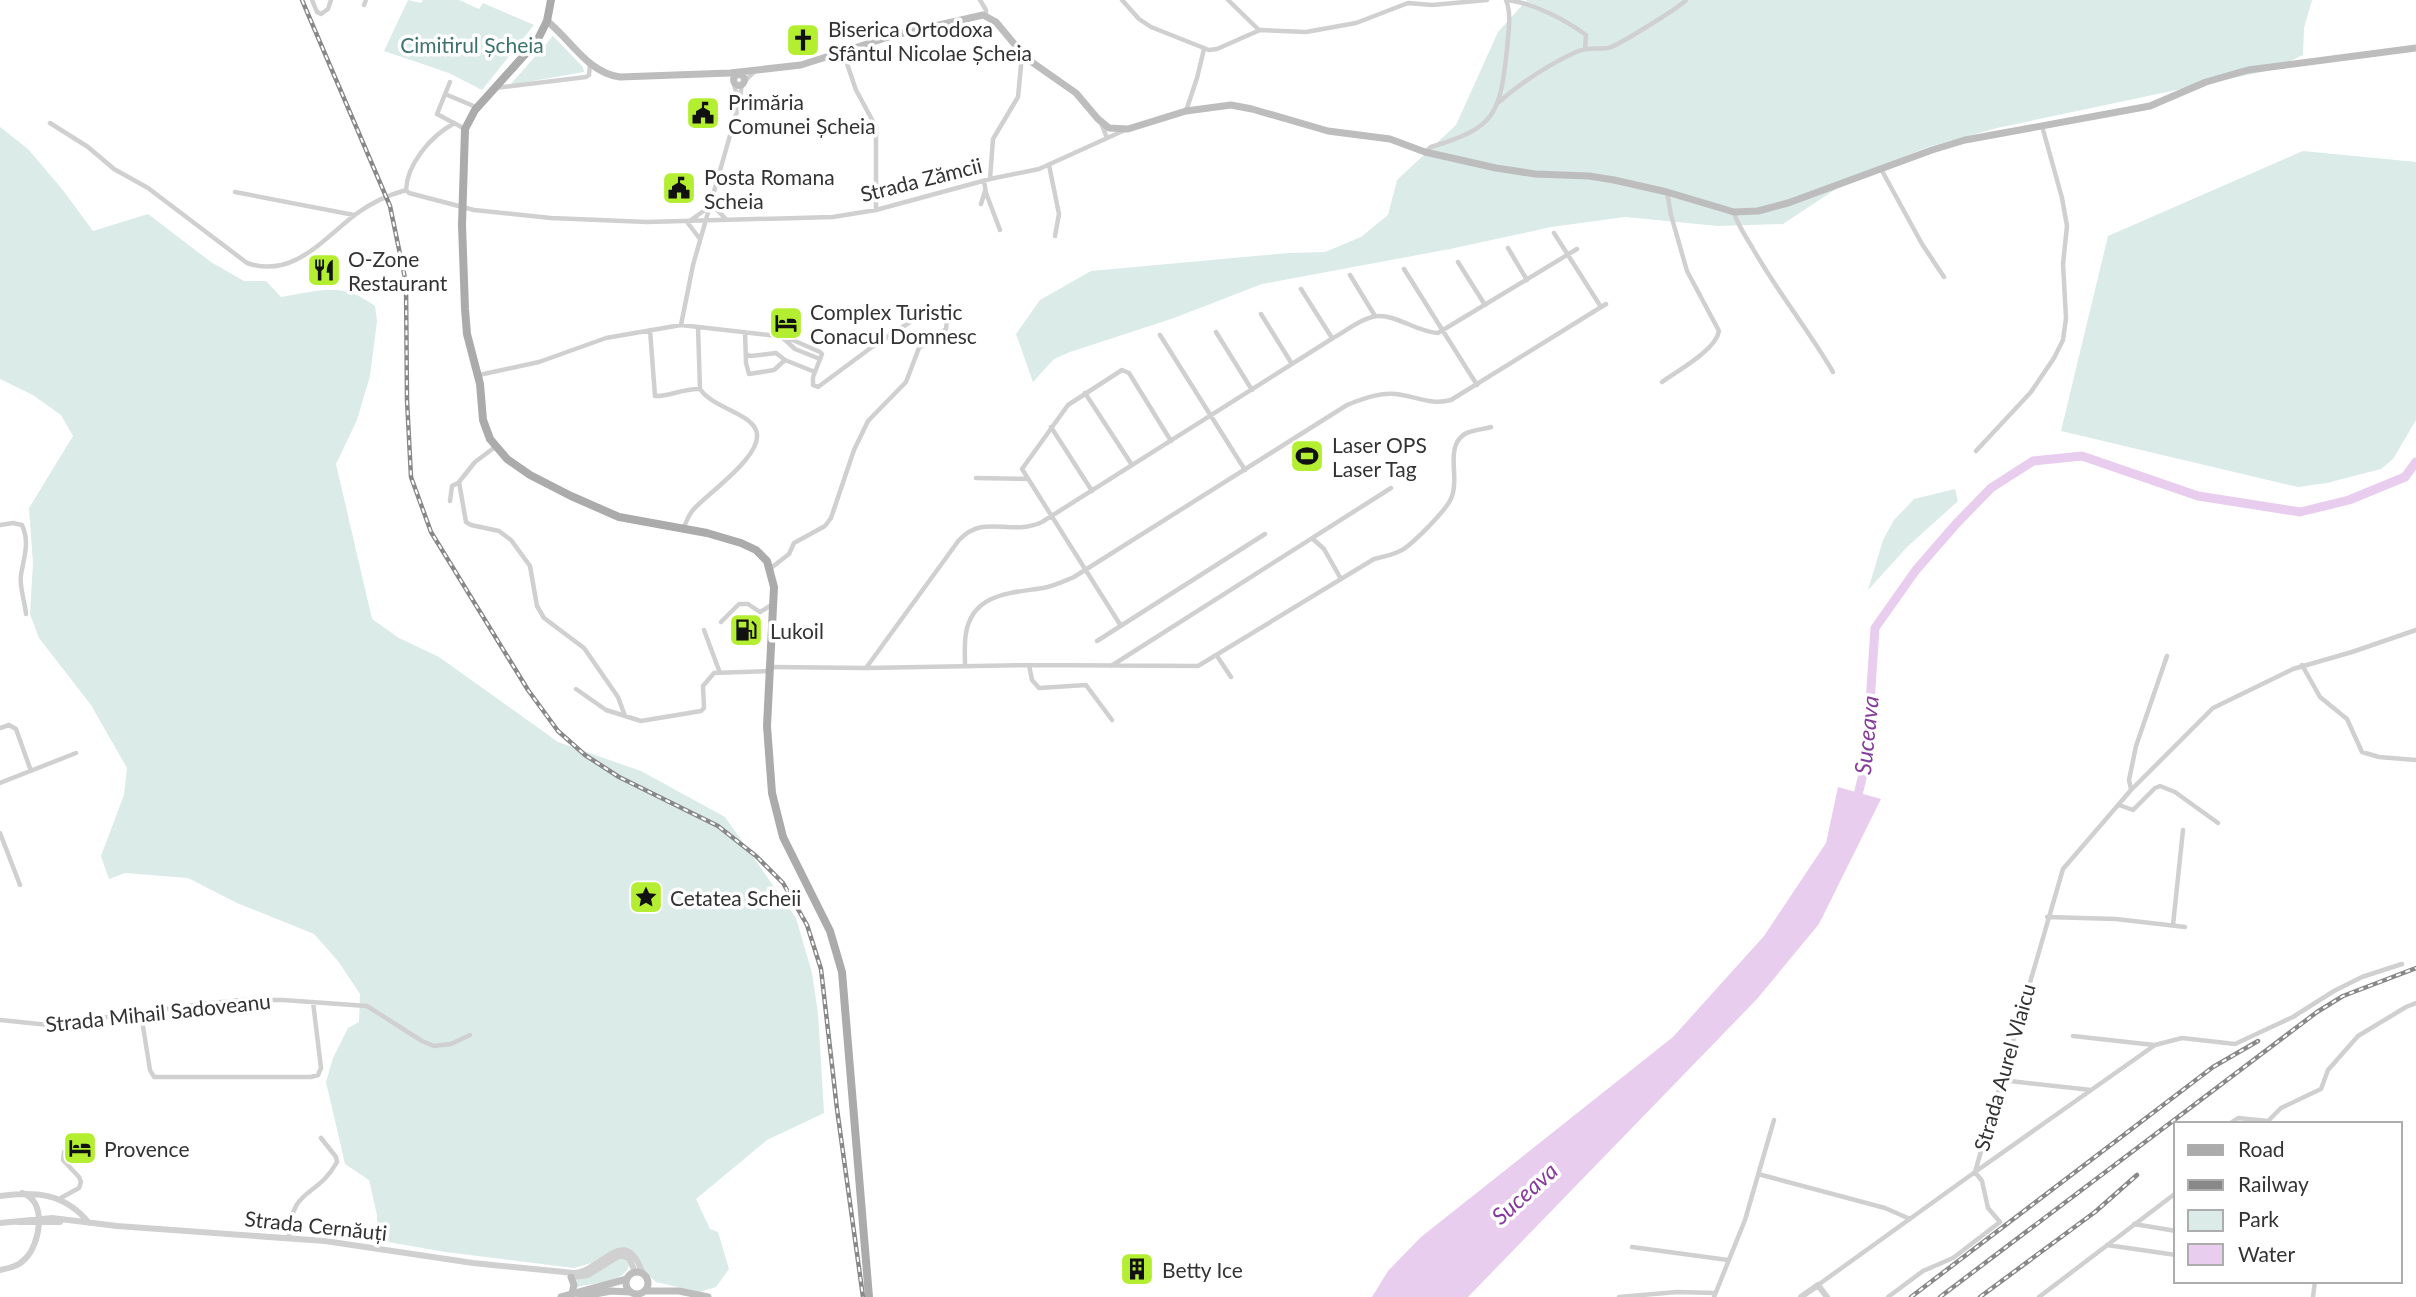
<svg xmlns="http://www.w3.org/2000/svg" width="2416" height="1297" viewBox="0 0 2416 1297" font-family="Lato,sans-serif">
<style>
.green{fill:#daebe8}
.water{fill:#e8cdef}
.lines{fill:none;stroke-linecap:round;stroke-linejoin:round}
.river{stroke:#e8cdef;stroke-width:9}
.minor{stroke:#d0d0d0;stroke-width:4.5}
.tertiary{stroke:#d0d0d0;stroke-width:6}
.secondary{stroke:#bdbdbd;stroke-width:7}
.primary{stroke:#ababab;stroke-width:8}
.rail-casing{stroke:#888;stroke-width:4.5}
.rail{stroke:#fff;stroke-width:2;stroke-dasharray:5;stroke-linecap:butt}
.labels{text-anchor:middle;dominant-baseline:central;stroke-width:7;stroke-linejoin:round;paint-order:stroke}
.poi-label{font-size:21px;fill:#333;stroke:#fff;text-anchor:start}
.park-label{font-size:21px;fill:#3d726e;stroke:#fff}
.street-label{font-size:21px;fill:#333;stroke:#fff}
.water-label{font-size:23px;font-style:italic;fill:#853b9b;stroke:#fff}
</style>
<rect width="100%" height="100%" fill="#fff"/>
<path class="green" d="M408 0 421 3 423 0H459L479 9 483 3 534 25 482 90 449 73 384 51Z
M1527 0H2312L2304 28 2303 55 2271 70 1997 128 1928 147 1857 175 1783 224 1718 226 1625 217 1551 227 1450 249 1262 284 1174 318 1070 352 1054 359 1033 382 1016 334 1040 300 1091 271 1289 253 1325 252 1361 237 1388 215 1397 180 1456 125 1498 32Z
M553 36 583 67 584 72 510 85Z
M0 127 28 149 62 189 93 231 148 214 211 262 244 281H266L281 297C320 291 341 281 375 306L377 321 370 376 357 420 336 464 372 619 399 638 439 657 558 742 641 771 725 817 796 918 812 973 818 1013 824 1113 767 1140 696 1199 710 1229 718 1232 729 1269 716 1287 699 1292 656 1282 645 1272 631 1252 574 1268 445 1252 377 1240V1215L369 1180 345 1164 326 1082 333 1058 348 1028 359 1022 360 994 338 961 314 934 237 903 188 878 125 873 109 879 101 856 124 795 127 768 91 705 39 638 30 614 33 563 29 508 73 436 61 415 33 395 0 379Z
M2303 151 2416 162V420L2393 459 2381 469 2327 483 2298 487 2061 431 2108 236Z
M1955 489 1958 501 1907 547 1868 590 1883 540 1894 520 1914 499Z
M617 1259H628C635 1282 592 1283 577 1287L576 1280Z"/>
<path class="water" d="M1838 787 1881 799 1819 924 1757 999 1468 1297H1372L1388 1271 1421 1237 1673 1037 1764 936 1826 843Z"/>
<g class="lines">
<path class="river" d="M1856 803 1866 762 1875 628 1916 570 1956 524 1991 488 2033 461 2082 456 2198 496 2300 512 2349 500 2405 477 2416 462"/>
<path class="minor" d="M312 0 317 12 321 14 328 9 331 0
M980 0 986 10V16
M1122 0 1139 19 1151 27 1209 50 1217 49 1260 30 1306 32 1356 23 1408 3 1432 5 1487 0
M1228 0 1259 30
M1508 0C1535 4 1564 19 1586 35L1585 49
M364 5 366 0
M843 52 856 90 876 127V210
M450 82 437 114 465 129
M744 82 755 71
M734 84 738 100
M495 88 586 77 589 75 590 64
M445 94 476 107
M1499 102C1522 82 1548 65 1576 52 1591 46 1595 50 1608 48 1616 47 1680 7 1686 0
M1186 111 1197 78 1204 49
M50 123 88 147 114 169 148 188 247 263C293 279 323 239 356 214 371 203 388 195 406 190
M1101 123 1107 138
M453 124C431 136 407 164 406 190L409 193 474 210 551 218 647 222 833 217 876 210 990 179 1039 169 1125 130
M1425 152 1431 147C1496 128 1500 114 1507 49 1508 34 1512 15 1506 0
M1049 165 1059 214 1055 236
M1881 169 1922 244 1944 277
M990 179 993 139 1018 97 1022 55
M984 181 986 193 1000 230
M235 192 354 215
M712 201 718 211 725 218
M981 204 985 191
M1734 213C1738 225 1745 236 1752 247 1776 290 1808 329 1833 372
M691 220 709 207
M687 222 700 239
M1554 233 1601 307
M1508 248 1527 280
M1458 262 1485 305
M1404 269 1477 385
M1350 275 1375 316
M1301 289 1332 338
M1261 314 1292 364
M681 325 693 265 739 104 742 84
M650 330 655 396C668 397 684 388 700 389
M745 332 746 363 749 374 774 370 785 360
M1216 332 1252 390
M1160 335 1245 470
M783 338 795 349 820 359
M746 354 751 356 776 353 785 360 815 372
M479 375 539 362 606 338 681 325 786 337 820 352 822 354 813 377V385L818 387 872 347 924 313 932 309 941 313 947 320 946 329 919 348 906 382 868 421 854 450 831 518 825 526 794 543 789 554 771 568
M1662 382C1677 371 1716 350 1719 331L1687 271 1671 215 1667 192
M1085 393 1132 465
M1051 427 1092 491
M495 447 475 462 459 482 466 522 471 525 499 531 511 540 530 566 537 606 544 618 584 648 618 697 625 716
M1976 451 2031 392 2054 358 2063 340 2066 318 2063 264 2067 226 2062 198 2042 126
M976 478 1028 479
M450 501 452 486 458 483
M0 525 13 523 22 525C30 543 24 556 21 575 19 586 25 602 26 614
M684 527C687 520 689 514 694 509 708 493 766 454 756 430 748 412 713 408 700 389L698 327
M1313 539 1324 549 1341 579
M721 622 739 604H748L760 612 773 604
M1121 626 1022 469 1068 405 1122 370 1129 373 1171 441
M704 630 720 673
M1097 641 1265 534
M1217 656 1231 677
M1029 665 1032 680 1039 688 1086 685 1112 720
M2302 665 2320 697 2347 719 2362 752 2379 757 2416 760
M965 666C965 656 964 644 966 633 973 593 1011 593 1043 588 1054 586 1064 581 1074 577L1347 405C1364 398 1383 391 1402 395 1420 398 1432 405 1451 400L1606 304
M1111 666 1391 488
M771 667 866 668 1029 665 1198 666 1374 559C1383 557 1392 555 1400 551 1411 546 1449 508 1452 496 1459 479 1447 453 1460 438 1467 430 1481 430 1491 427
M866 668 959 540C985 513 1010 537 1042 522L1333 338C1346 331 1363 317 1378 316 1396 315 1418 332 1438 333L1577 249
M576 689 606 710 641 721 701 711 704 708 703 686 714 673 769 671
M0 728 9 725 16 729 31 771
M0 783 76 753
M2131 789 2129 780 2136 746 2167 656
M2119 805 2133 810 2155 788 2160 786 2175 792 2218 823
M0 833 20 885
M2047 917 2116 919 2185 927
M2173 925 2183 830
M141 1014 150 1070 154 1077H311L318 1075 321 1068 313 1002
M0 1020 49 1025 202 1004 241 1000H283L367 1006 422 1041 434 1046 451 1044 470 1035
M2073 1036 2154 1045
M2001 1080 2091 1090
M2229 1124 2238 1118 2268 1121 2281 1108 2321 1089 2328 1070 2358 1036 2406 1007 2416 1003
M1758 1174 1885 1208 1910 1219
M59 1199 79 1188 81 1182 79 1177 63 1160 64 1152 70 1149
M2134 1224 2176 1231
M289 1238C291 1185 316 1200 337 1162L336 1157 321 1138
M2107 1245 2176 1255
M1632 1247 1728 1260
M1818 1285 1975 1172 2063 869 2131 790 2213 708 2293 669 2352 652 2416 630
M637 1297V1294
M1619 1297 1677 1292 1715 1293
M1714 1297 1745 1220 1774 1120
M1888 1297 1923 1271 1953 1258 2000 1222 1988 1208 1982 1181 1975 1172 2155 1045 2182 1038 2235 1044 2293 1017 2334 991 2362 977 2402 964
M2039 1297 2176 1193
M2313 1297 2315 1281"/>
<path class="tertiary" d="M0 1196C35 1191 65 1193 89 1223
M18 1222H60
M0 1223 52 1218 117 1226 325 1241 473 1263 574 1273C601 1272 625 1223 642 1272
M0 1270C9 1268 19 1266 25 1259 40 1245 48 1200 22 1193
M574 1277 588 1275 620 1255 629 1258 635 1272
M1801 1297 1818 1285 1827 1297"/>
<path class="secondary" d="M547 21C571 40 588 73 620 77L730 73 801 65 895 35 983 15 996 22 1026 58 1076 93 1098 119 1109 128 1128 129 1186 111 1231 105 1252 109 1328 131 1390 139 1425 152 1496 168 1535 174 1589 176 1614 180 1667 192 1734 212 1758 211 1788 203 1932 150 1965 140 2150 106 2206 82 2248 70 2416 48
M733.5 80a5.5 5.5 0 1 1 11 0a5.5 5.5 0 1 1-11 0Z
M626 1283a11 11 0 1 1 22 0a11 11 0 1 1-22 0Z
M571 1277 574 1285 572 1293
M645 1291H679L708 1297
M561 1297 627 1279
M580 1297 611 1291 630 1292"/>
<path class="primary" d="M551 0 547 21 537 41 475 110 465 129 462 225 465 309 467 334 480 384 483 420 490 439 507 459 530 475 571 496 619 517 707 533 741 543 756 550 767 561 774 587 767 726 772 793 783 837 830 931 842 972 869 1297"/>
<g class="rail-casing">
<path id="rail" d="M302 0 390 206 406 283 407 400 411 477 431 532 528 690 558 731 585 755 619 777 718 826 756 856 783 883 807 925 821 969 837 1109 863 1297
M1911 1297 2213 1067 2258 1041
M1940 1297 2317 1012 2343 996 2416 968
M1980 1297 2095 1212 2137 1175"/>
</g>
<use href="#rail" class="rail"/>
</g>
<defs>
<g id="church-square" transform="scale(1.75)"><rect x="-9" y="-9" width="18" height="18" rx="4" fill="#b4ee31" stroke="#fff"/><path d="M-1.2-6h2.4v3.5h3.3v2.4h-3.3V6h-2.4V-.1h-3.3v-2.4h3.3Z" fill="#111"/></g>
<g id="civic-square" transform="scale(1.75)"><rect x="-9" y="-9" width="18" height="18" rx="4" fill="#b4ee31" stroke="#fff"/><path d="M-.6-6.5H3V-4.5H.6V-3L4-1V1h2V6H-6V1h2V-1L-.6-3ZM-1.2 2.5V6h2.4V2.5Z" fill="#111"/></g>
<g id="restaurant-square" transform="scale(1.75)"><rect x="-9" y="-9" width="18" height="18" rx="4" fill="#b4ee31" stroke="#fff"/><path d="M-5-6h1v4h1v-4h1v4h1v-4h1v5L-1.5 .5V6h-2V.5L-5-1ZM5-6V6H3V1.5H1.5Q1.5-4 5-6Z" fill="#111"/></g>
<g id="hotel-square" transform="scale(1.75)"><rect x="-9" y="-9" width="18" height="18" rx="4" fill="#b4ee31" stroke="#fff"/><path d="M-6-4.5h1.5V1H6V5H4.5V3h-9V5H-6ZM-4 0a1.8 1.8 0 1 1 3.6 0ZM.5 0V-2.5h3Q6-2.5 6 0Z" fill="#111"/></g>
<g id="stadium-square" transform="scale(1.75)"><rect x="-9" y="-9" width="18" height="18" rx="4" fill="#b4ee31" stroke="#fff"/><path d="M0-5a6.5 5 0 1 0 0 10a6.5 5 0 1 0 0-10ZM-3.5-1.8h7v3.6h-7Z" fill="#111"/></g>
<g id="fuel-square" transform="scale(1.75)"><rect x="-9" y="-9" width="18" height="18" rx="4" fill="#b4ee31" stroke="#fff"/><path d="M-5.5-6h7V0h2V4h1.3V-2.5L3-4.5l.8-.8L6-3V5H2.5V1h-1V6h-7ZM-4.2-4.7v3.2H.2V-4.7Z" fill="#111"/></g>
<g id="sight-square" transform="scale(1.75)"><rect x="-9" y="-9" width="18" height="18" rx="4" fill="#b4ee31" stroke="#fff"/><path d="M0-6L1.8-2.2L6-1.7L2.9 1.2L3.7 5.4L0 3.3L-3.7 5.4L-2.9 1.2L-6-1.7L-1.8-2.2Z" fill="#111"/></g>
<g id="building-square" transform="scale(1.75)"><rect x="-9" y="-9" width="18" height="18" rx="4" fill="#b4ee31" stroke="#fff"/><path d="M-4-6H4V6H1V3H-1V6H-4ZM-2.5-4.3h1.7v1.8h-1.7ZM.8-4.3h1.7v1.8H.8ZM-2.5-1h1.7V.8h-1.7ZM.8-1h1.7V.8H.8Z" fill="#111"/></g>
</defs>
<g fill-rule="evenodd">
<use href="#church-square" x="803" y="40"/>
<use href="#civic-square" x="703" y="113"/>
<use href="#civic-square" x="679" y="188"/>
<use href="#restaurant-square" x="324" y="270"/>
<use href="#hotel-square" x="786" y="323"/>
<use href="#stadium-square" x="1307" y="456"/>
<use href="#fuel-square" x="746" y="630"/>
<use href="#sight-square" x="646" y="897"/>
<use href="#hotel-square" x="80" y="1148"/>
<use href="#building-square" x="1137" y="1269"/>
</g>
<g class="labels">
<g class="poi-label">
<text x="828" y="28">Biserica Ortodoxa<tspan x="828" dy="24">Sfântul Nicolae Șcheia</tspan></text>
<text x="728" y="101">Primăria<tspan x="728" dy="24">Comunei Șcheia</tspan></text>
<text x="704" y="176">Posta Romana<tspan x="704" dy="24">Scheia</tspan></text>
<text x="348" y="258">O-Zone<tspan x="348" dy="24">Restaurant</tspan></text>
<text x="810" y="311">Complex Turistic<tspan x="810" dy="24">Conacul Domnesc</tspan></text>
<text x="1332" y="444">Laser OPS<tspan x="1332" dy="24">Laser Tag</tspan></text>
<text x="770" y="630">Lukoil</text>
<text x="670" y="897">Cetatea Scheii</text>
<text x="104" y="1148">Provence</text>
<text x="1162" y="1269">Betty Ice</text>
</g>
<g class="park-label">
<text x="472" y="44">Cimitirul Șcheia</text>
</g>
<g class="street-label">
<text transform="translate(921 179) rotate(-14)">Strada Zămcii</text>
<text transform="translate(158 1012) rotate(-6)">Strada Mihail Sadoveanu</text>
<text transform="translate(2004 1067) rotate(-74)">Strada Aurel Vlaicu</text>
<text transform="translate(316 1225) rotate(6)">Strada Cernăuți</text>
</g>
<g class="water-label">
<text transform="translate(1866 735) rotate(-84)">Suceava</text>
<text transform="translate(1524 1193) rotate(-42)">Suceava</text>
</g>
</g>
<rect x="2174" y="1122" width="228" height="161" fill="#ffffff" stroke="#adadad" stroke-width="2"/>
<rect x="2188" y="1145" width="35" height="10" fill="#ababab" stroke="#adadad" stroke-width="2"/>
<text x="2238" y="1157" font-size="21" fill="#333333">Road</text>
<rect x="2188" y="1180" width="35" height="10" fill="#888888" stroke="#adadad" stroke-width="2"/>
<text x="2238" y="1192" font-size="21" fill="#333333">Railway</text>
<rect x="2188" y="1210" width="35" height="21" fill="#daebe8" stroke="#adadad" stroke-width="2"/>
<text x="2238" y="1227" font-size="21" fill="#333333">Park</text>
<rect x="2188" y="1244" width="35" height="21" fill="#e8cdef" stroke="#adadad" stroke-width="2"/>
<text x="2238" y="1262" font-size="21" fill="#333333">Water</text>
</svg>
